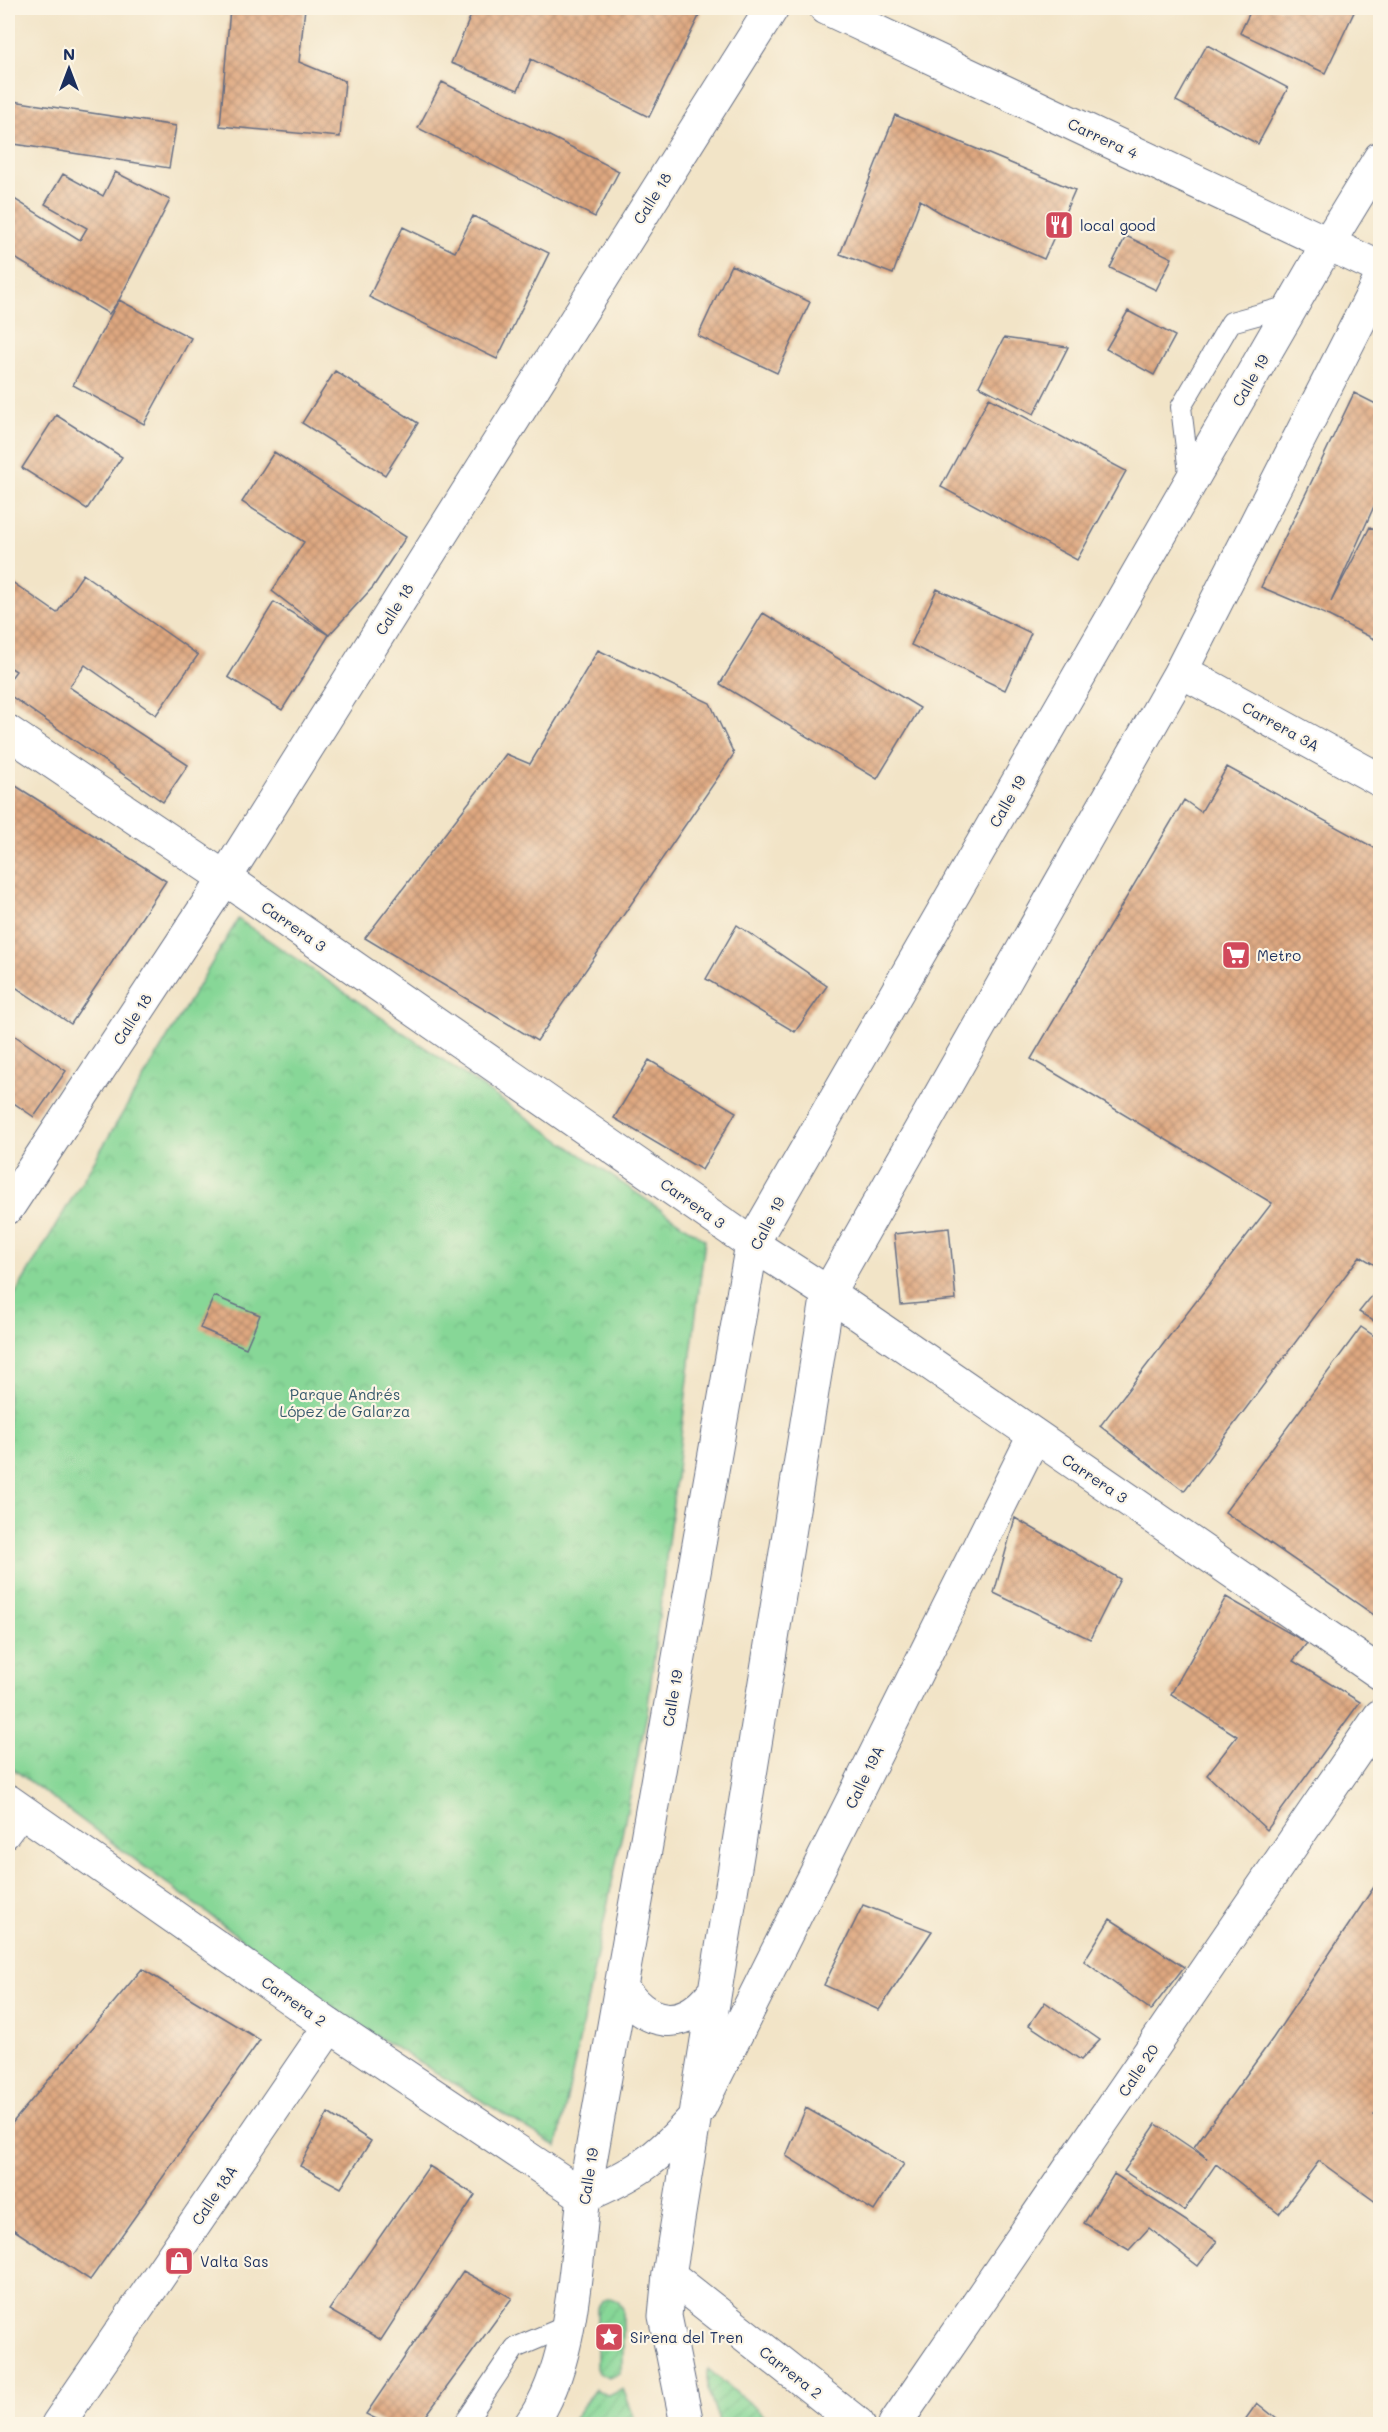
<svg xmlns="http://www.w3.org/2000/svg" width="1388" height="2432" viewBox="0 0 1388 2432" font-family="Mali,sans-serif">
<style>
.park{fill:url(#park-crowns);stroke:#51837a;stroke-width:1.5}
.garden{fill:url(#garden-furrows);stroke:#51837a;stroke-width:1.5}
.building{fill:url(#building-cross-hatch)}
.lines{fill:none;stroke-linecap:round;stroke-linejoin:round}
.lane-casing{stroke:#666e83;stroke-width:22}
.street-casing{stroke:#666e83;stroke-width:35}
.secondary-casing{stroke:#666e83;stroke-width:35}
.primary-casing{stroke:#666e83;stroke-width:35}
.lane{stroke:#fff;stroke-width:20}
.street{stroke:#fff;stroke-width:33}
.secondary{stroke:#fff;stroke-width:33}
.primary{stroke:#fff;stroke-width:33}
.labels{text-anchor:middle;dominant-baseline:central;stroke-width:4.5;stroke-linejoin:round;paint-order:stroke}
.street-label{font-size:15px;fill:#1b2f5e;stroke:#fcf5e5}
.poi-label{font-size:15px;fill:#1b2f5e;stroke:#fcf5e5;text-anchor:start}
.park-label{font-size:15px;fill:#36596c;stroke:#fcf5e5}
</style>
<defs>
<pattern id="park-crowns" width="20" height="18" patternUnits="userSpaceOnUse" patternTransform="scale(1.5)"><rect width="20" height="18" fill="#87d797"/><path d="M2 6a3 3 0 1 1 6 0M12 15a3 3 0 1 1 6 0" fill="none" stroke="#74b985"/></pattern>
<pattern id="garden-furrows" width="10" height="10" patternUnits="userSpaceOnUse" patternTransform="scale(1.5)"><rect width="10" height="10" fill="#87d797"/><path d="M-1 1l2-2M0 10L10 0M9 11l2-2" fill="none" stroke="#74b985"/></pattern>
<pattern id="building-cross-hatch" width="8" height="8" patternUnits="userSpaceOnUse" patternTransform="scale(1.5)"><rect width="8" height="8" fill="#dfa880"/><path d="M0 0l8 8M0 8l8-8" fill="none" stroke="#b4896c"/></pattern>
</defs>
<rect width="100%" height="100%" fill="#fcf5e5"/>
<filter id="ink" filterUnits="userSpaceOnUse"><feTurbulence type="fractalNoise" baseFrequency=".0167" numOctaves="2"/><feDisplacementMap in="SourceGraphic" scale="12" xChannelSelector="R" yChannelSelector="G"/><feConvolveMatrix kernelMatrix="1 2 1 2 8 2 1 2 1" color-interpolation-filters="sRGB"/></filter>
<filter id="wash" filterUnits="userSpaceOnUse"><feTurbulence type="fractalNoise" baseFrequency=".008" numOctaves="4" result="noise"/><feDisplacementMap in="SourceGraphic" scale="24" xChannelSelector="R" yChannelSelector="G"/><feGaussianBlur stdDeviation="1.35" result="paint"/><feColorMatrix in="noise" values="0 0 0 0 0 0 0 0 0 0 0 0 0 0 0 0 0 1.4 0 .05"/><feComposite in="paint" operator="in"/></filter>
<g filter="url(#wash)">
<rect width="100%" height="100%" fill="#f2e4c7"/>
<path class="park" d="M238 919 705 1240 647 1714 557 2147 352 2021 8 1765V1306Z"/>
<path class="garden" d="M610 2298 618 2301 623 2309V2363L619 2373 609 2378 599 2373 597 2368V2308L602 2301Z
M708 2369 774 2424H720L708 2391Z
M595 2389 609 2396 623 2389 637 2424H570Z"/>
<g id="blocks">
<path class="building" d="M230 8H305L299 62 345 81 340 137 220 126Z
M474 8H693L701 12 649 117 531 59 518 90 451 63Z
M1252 8H1356L1325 73 1240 33Z
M1207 45 1288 88 1258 144 1176 101Z
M442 82 619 171 595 217 418 128Z
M13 101 176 126 169 168 8 143Z
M895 115 1075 190 1044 259 944 215 920 200 893 274 840 254Z
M115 172 170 200 119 300 109 314 8 254V195L80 240 87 228 45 204 63 174 103 196Z
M473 216 549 253 497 359 369 297 403 227 455 252Z
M1126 236 1172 258 1156 290 1110 268Z
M731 265 810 302 777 373 698 336Z
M119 300 191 338 144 424 73 385Z
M1128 311 1175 336 1154 375 1106 349Z
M1004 338 1068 347 1034 414 979 386Z
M335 371 418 423 385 475 302 423Z
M1354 393 1380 406V493L1331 602 1370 527 1380 532V626L1374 639 1325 614 1261 587Z
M989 398 1126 471 1077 560 941 487Z
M56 415 122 457 87 509 22 468Z
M274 452 406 537 373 587 329 635 282 710 228 677 274 602 329 635 272 591 304 542 242 502Z
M83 574 198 655 156 715 85 665 69 687 188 765 163 802 8 694V682L16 671 8 666V583L9 580 57 613Z
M937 589 1031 633 1005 690 911 645Z
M763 613 920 708 877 779 720 684Z
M598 650 710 703 734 754 537 1041 365 938 506 754 530 764Z
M1227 767 1380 851V1268L1360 1256 1184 1491 1100 1426 1272 1203 1031 1059 1184 800 1201 812Z
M8 781 166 881 71 1024 8 982Z
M737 925 827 986 795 1032 706 979Z
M8 1031 66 1071 34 1117 8 1099Z
M649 1060 736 1112 702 1170 614 1118Z
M949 1228 956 1300 901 1305 894 1234Z
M1380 1286V1325L1359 1312Z
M214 1296 260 1315 246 1348 200 1328Z
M1361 1327 1380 1340V1619L1225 1512Z
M1015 1518 1120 1579 1090 1639 994 1593Z
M1226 1597 1307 1643 1293 1661 1360 1702 1267 1830 1207 1775 1237 1736 1171 1694Z
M1380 1878V2106L1374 2115 1380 2120V2205L1319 2161 1279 2214 1216 2164 1184 2211 1124 2171 1156 2124 1208 2159 1194 2147 1273 2038Z
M863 1905 932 1931 879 2010 824 1985Z
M1110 1919 1184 1967 1151 2010 1084 1961Z
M142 1969 260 2040 90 2280 8 2226V2128Z
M1045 2002 1100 2040 1081 2060 1029 2025Z
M806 2108 904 2164 874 2211 786 2156Z
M328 2113 371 2141 341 2188 300 2166Z
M429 2166 475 2195 381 2340 329 2310Z
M1114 2174 1217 2241 1198 2266 1149 2228 1129 2250 1084 2223Z
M463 2271 512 2298 420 2424H386L366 2414Z
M1257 2403 1283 2424H1242Z"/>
</g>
</g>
<g filter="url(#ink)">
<use href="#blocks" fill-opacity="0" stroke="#666e83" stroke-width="1.5"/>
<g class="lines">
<g class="lane-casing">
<path id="lane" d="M1190 481 1181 407 1231 322 1293 305
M8 1838 26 1814
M464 2424 515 2348 567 2326"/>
</g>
<g class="street-casing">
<path id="street" d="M1181 671 1380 780
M8 732 225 878 752 1244 828 1293 1380 1673
M8 1207 225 878 772 8
M699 2109 1034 1436
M669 2275 858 2424
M58 2424 330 2026
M895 2424 1380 1716"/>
</g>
<g class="secondary-casing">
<path id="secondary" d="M826 8 1380 268
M8 1801 330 2026 584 2196"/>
</g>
<g class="primary-casing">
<path id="primary" d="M621 1987C647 2026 683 2032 713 1993
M584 2196C636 2174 656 2160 694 2118
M531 2424C573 2366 575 2268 584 2196L752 1244 1327 245 1380 158
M687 2424 665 2316 669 2275 828 1293 1181 671 1380 280"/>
</g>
<use href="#lane" class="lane"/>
<use href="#street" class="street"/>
<use href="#secondary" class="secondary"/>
<use href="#primary" class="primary"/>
</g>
</g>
<defs>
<g id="restaurant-square" transform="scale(1.5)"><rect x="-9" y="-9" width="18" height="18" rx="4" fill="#d1495b" stroke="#fcf5e5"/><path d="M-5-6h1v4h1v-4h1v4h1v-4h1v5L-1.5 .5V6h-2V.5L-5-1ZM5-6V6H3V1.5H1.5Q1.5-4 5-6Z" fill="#fff"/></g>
<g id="supermarket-square" transform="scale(1.5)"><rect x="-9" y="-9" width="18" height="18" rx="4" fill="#d1495b" stroke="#fcf5e5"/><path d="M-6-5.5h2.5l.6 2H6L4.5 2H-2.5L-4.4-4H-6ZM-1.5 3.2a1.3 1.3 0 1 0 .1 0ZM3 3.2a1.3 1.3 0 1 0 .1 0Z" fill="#fff"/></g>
<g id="shop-square" transform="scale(1.5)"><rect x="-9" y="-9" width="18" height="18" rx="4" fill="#d1495b" stroke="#fcf5e5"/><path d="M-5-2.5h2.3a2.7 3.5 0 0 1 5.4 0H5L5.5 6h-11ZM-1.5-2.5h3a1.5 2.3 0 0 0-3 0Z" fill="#fff"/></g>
<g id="sight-square" transform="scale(1.5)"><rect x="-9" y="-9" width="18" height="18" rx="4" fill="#d1495b" stroke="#fcf5e5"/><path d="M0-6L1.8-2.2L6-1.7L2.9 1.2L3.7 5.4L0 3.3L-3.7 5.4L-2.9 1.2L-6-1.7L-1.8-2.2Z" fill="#fff"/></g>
</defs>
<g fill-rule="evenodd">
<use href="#restaurant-square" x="1059" y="225"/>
<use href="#supermarket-square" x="1236" y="955"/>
<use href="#shop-square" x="179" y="2261"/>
<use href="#sight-square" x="609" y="2337"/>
</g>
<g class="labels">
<g class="street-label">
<text transform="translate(1103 138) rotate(25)">Carrera 4</text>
<text transform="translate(652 198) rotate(-58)">Calle 18</text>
<text transform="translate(1250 380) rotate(-60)">Calle 19</text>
<text transform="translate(394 609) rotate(-58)">Calle 18</text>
<text transform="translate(1281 726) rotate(29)">Carrera 3A</text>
<text transform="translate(1007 801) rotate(-60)">Calle 19</text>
<text transform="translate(294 926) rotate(35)">Carrera 3</text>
<text transform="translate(132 1019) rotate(-57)">Calle 18</text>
<text transform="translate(693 1203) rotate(35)">Carrera 3</text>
<text transform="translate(767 1223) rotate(-63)">Calle 19</text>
<text transform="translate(1095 1478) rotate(34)">Carrera 3</text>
<text transform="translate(672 1698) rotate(-80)">Calle 19</text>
<text transform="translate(864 1777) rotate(-64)">Calle 19A</text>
<text transform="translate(294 2001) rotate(35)">Carrera 2</text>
<text transform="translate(1138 2070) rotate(-56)">Calle 20</text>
<text transform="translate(588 2176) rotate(-81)">Calle 19</text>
<text transform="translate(214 2195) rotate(-56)">Calle 18A</text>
<text transform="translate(791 2372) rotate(38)">Carrera 2</text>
</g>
<g class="poi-label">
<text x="1080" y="225">local good</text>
<text x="1257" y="955">Metro</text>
<text x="200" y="2261">Valta Sas</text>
<text x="630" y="2337">Sirena del Tren</text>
</g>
<g class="park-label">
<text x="345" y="1394">Parque Andrés<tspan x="345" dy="17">López de Galarza</tspan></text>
</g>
</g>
<rect width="1388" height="2432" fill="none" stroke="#fcf5e5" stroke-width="30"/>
<g transform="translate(69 69)" stroke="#fcf5e5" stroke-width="4.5" paint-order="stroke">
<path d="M0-4.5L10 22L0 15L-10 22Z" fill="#1b2f5e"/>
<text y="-9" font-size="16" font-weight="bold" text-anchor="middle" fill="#1b2f5e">N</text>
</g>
</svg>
